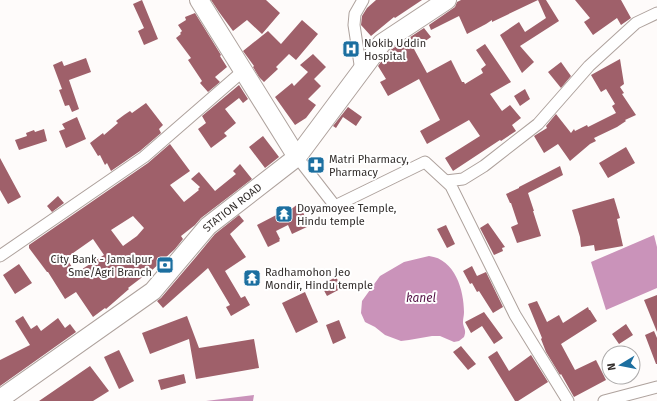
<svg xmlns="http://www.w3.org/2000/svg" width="657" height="401" viewBox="0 0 657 401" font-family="'Fira Sans',sans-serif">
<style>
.water{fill:#ca93ba}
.building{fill:#9f606a;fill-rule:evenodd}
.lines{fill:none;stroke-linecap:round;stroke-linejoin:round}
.minor-casing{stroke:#aea29d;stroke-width:13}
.primary-casing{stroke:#aea29d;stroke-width:20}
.minor{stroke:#fff;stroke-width:11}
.primary{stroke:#fff;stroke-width:18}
.labels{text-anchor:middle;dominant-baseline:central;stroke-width:4;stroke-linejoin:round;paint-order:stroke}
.poi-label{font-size:11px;fill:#332e2c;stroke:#fff;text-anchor:start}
.street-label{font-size:11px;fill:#332e2c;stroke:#fff}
.water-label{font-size:12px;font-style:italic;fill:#551447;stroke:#fff}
</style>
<rect width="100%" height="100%" fill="#fefbfa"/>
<path class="water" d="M654 235 657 247V288L606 310 591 262Z
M429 256C455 259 464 290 464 312 464 316 463 318 463 322 463 328 467 329 464 337L459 341 454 342 440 336H432L409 340 401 341 385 335 375 327 365 322 361 313 362 301 380 276 404 262Z
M254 395 253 401H206Z"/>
<path class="building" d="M142 0 158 39 144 45 138 31 144 28 133 4Z
M211 0H266L280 13 262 34 247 20 233 31 219 12Z
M376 0H422L395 18 394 17 371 36 361 25 362 16 367 8Z
M461 0H546L559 21 520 46 534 62 522 73 500 35 519 22 525 32 546 18 538 0 492 22V20L486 24 467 34 459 16 431 30 429 25 455 7 457 2Z
M575 0H621L631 18 621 25 617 18 593 35 584 22 590 18Z
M195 13 221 55 220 56 227 67 215 77 220 82 208 92 200 83 202 81 188 60 191 58 176 38 181 34 180 33 182 31 178 25 186 20 185 17Z
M302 20 318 34 296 60 289 54 276 67 278 69 264 82 259 77 253 67 254 66 243 51 268 31 281 44Z
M424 28 431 37 414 49 427 73 451 60 462 82H464L465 84 483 73 481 69 486 65 476 50 485 44 511 82 490 94 502 111 510 105 521 118 512 125 516 131 501 141 500 140 453 171 445 158 480 136 469 120 427 144 420 131 440 120 419 79 388 96 380 82 386 79 378 66 389 51Z
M313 54 326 67 314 79 321 86 308 99 316 105 306 118 295 125 275 97 292 83 294 86 308 72 300 65Z
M86 58 91 72 69 80 79 109 72 112 69 105 65 106 59 90 62 89 53 65 62 61 64 66Z
M620 59 624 84 620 87 624 93 622 94 636 115 625 120 626 121 617 127 594 138 596 141 590 144 570 161 558 144 544 153 534 136 547 128 546 126 556 114 571 133 574 129 575 131 587 125 588 127 616 113 612 106 615 104 606 89 601 92 591 75Z
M561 62 571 76 561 88 548 72Z
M239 85 248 99 243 103 239 98 225 109 236 123 224 133 227 136 211 148 198 129 206 123 202 116Z
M525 89 530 99 520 106 514 96Z
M146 103 163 125 159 129 161 133 140 151 111 171 107 163 105 165 100 155 98 156 90 143 103 133 104 135 118 123 116 121 124 115 130 111 132 113Z
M348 107 362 117 356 126 343 117 336 128 333 126Z
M77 117 86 139 66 148 59 131 65 129 62 124Z
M44 129 47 141 19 150 15 140 27 136 26 133 34 130 35 132Z
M263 136 279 157 265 168 249 147Z
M170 144 190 171 170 185 184 202 199 190 198 189 200 187 191 179 199 172 215 191 236 174 233 171 240 164 252 179 201 218 195 225 181 236 183 239 175 249 150 272H149L128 288 129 289 106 309 105 308 93 317 76 292 65 299 48 272H47L29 248V245L148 163ZM133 216 144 228 137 236 123 246 111 230ZM93 239 104 255 76 273 66 258Z
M626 147 635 163 608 178 599 163Z
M0 158 21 197 8 204 0 190Z
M560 166 563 175 528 193 534 211H533L541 236 517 243 511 227 518 224 511 203H510L506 194 519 188V187Z
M58 196 64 203 52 212 47 206Z
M614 198 620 218 617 219 623 246 595 251 594 245 581 247 580 237 572 210Z
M299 203 309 226 292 234 288 225 276 231 280 239 279 240 280 241 268 247 257 225 282 212 284 215Z
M239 215 244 221 230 234 246 257 225 271 241 298 245 296 250 305 231 316 226 307 230 305 208 268 163 308 157 301 161 298 196 257 215 234Z
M488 223 505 247 502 248 503 251 494 255 480 228Z
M446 225 455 244 447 248 437 229Z
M19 264 32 283 15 294 3 275Z
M472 266 477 276 486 272 503 307 493 313 479 291 477 292 472 283 470 284 463 271Z
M336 277 342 288 327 296 321 285Z
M305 292 318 322 296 333 282 303Z
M657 295V332L644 300Z
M537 301 547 322 559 315 563 323 588 307 589 310H590L597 321 561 344 575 370 596 360 606 380 574 397 561 374 560 375 546 352 541 339 542 338 528 304Z
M484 312 503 338 494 344 482 326 471 333 465 322Z
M23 316 31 329 37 325 41 331 58 318 65 328 70 324 76 332 0 386V360L30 345 15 321Z
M187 316 199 348 254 339 259 368 196 379 189 339 150 354 142 333Z
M339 320 346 338 333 344 326 325Z
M626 324 633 335 619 344 612 334Z
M654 331 657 338V364H656L645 335Z
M461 346 476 364 468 370 453 352Z
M119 350 134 381 119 389 104 357Z
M497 351 509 371 531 355 548 382 518 401H515L488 357Z
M90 366 109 391 93 401H39Z
M184 374 186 383 161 390 158 380Z"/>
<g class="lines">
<g class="minor-casing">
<path id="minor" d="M361 71 354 25 355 14 363 0
M297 157 335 206 425 162 451 186 515 315 568 401
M446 181 463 179 484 166 538 124 589 66 636 23 657 13
M0 256 144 157 243 71
M604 401 657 387"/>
</g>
<g class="primary-casing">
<g id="primary">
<path d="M199 0 297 157"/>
<path id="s1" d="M0 399 153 291 208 226 297 157 382 43 447 0"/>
</g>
</g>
<use href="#minor" class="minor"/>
<use href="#primary" class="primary"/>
</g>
<defs>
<g id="hospital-square" transform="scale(0.9)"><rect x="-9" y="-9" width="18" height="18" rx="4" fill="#1c6fa0" stroke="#fff"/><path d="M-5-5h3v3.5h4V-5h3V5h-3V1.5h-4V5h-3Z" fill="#fff"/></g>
<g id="pharmacy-square" transform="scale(0.9)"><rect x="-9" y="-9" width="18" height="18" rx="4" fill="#1c6fa0" stroke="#fff"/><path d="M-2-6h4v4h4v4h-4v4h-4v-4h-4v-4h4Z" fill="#fff"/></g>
<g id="temple-square" transform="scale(0.9)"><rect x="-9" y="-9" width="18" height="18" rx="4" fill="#1c6fa0" stroke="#fff"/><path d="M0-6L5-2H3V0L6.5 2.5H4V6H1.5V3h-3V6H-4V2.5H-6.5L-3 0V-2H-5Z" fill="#fff"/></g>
<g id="bank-square" transform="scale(0.9)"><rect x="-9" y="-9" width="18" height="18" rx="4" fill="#1c6fa0" stroke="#fff"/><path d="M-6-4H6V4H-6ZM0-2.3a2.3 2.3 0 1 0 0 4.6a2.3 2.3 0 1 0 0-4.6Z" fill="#fff"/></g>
</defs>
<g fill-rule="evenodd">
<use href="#hospital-square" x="351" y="49"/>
<use href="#pharmacy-square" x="316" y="165"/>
<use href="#temple-square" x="284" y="214"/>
<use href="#bank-square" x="165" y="265"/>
<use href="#temple-square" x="252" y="278"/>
</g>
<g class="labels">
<g class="poi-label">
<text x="364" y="43">Nokib Uddin<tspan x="364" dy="13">Hospital</tspan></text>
<text x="329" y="159">Matri Pharmacy,<tspan x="329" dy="13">Pharmacy</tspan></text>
<text x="297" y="208">Doyamoyee Temple,<tspan x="297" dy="13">Hindu temple</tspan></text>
<text x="152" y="259" text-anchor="end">City Bank - Jamalpur<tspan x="152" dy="13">Sme/Agri Branch</tspan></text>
<text x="265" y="272">Radhamohon Jeo<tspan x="265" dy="13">Mondir, Hindu temple</tspan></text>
</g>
<g class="street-label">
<text stroke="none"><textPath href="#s1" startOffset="303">STATION ROAD</textPath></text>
</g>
<g class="water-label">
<text x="421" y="298">kanel</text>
</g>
</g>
<g transform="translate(621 365) rotate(260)"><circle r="19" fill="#ffffff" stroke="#adabab"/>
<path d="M0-3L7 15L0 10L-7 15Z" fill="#1c6fa0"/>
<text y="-6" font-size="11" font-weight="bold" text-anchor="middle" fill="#332e2c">N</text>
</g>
</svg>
